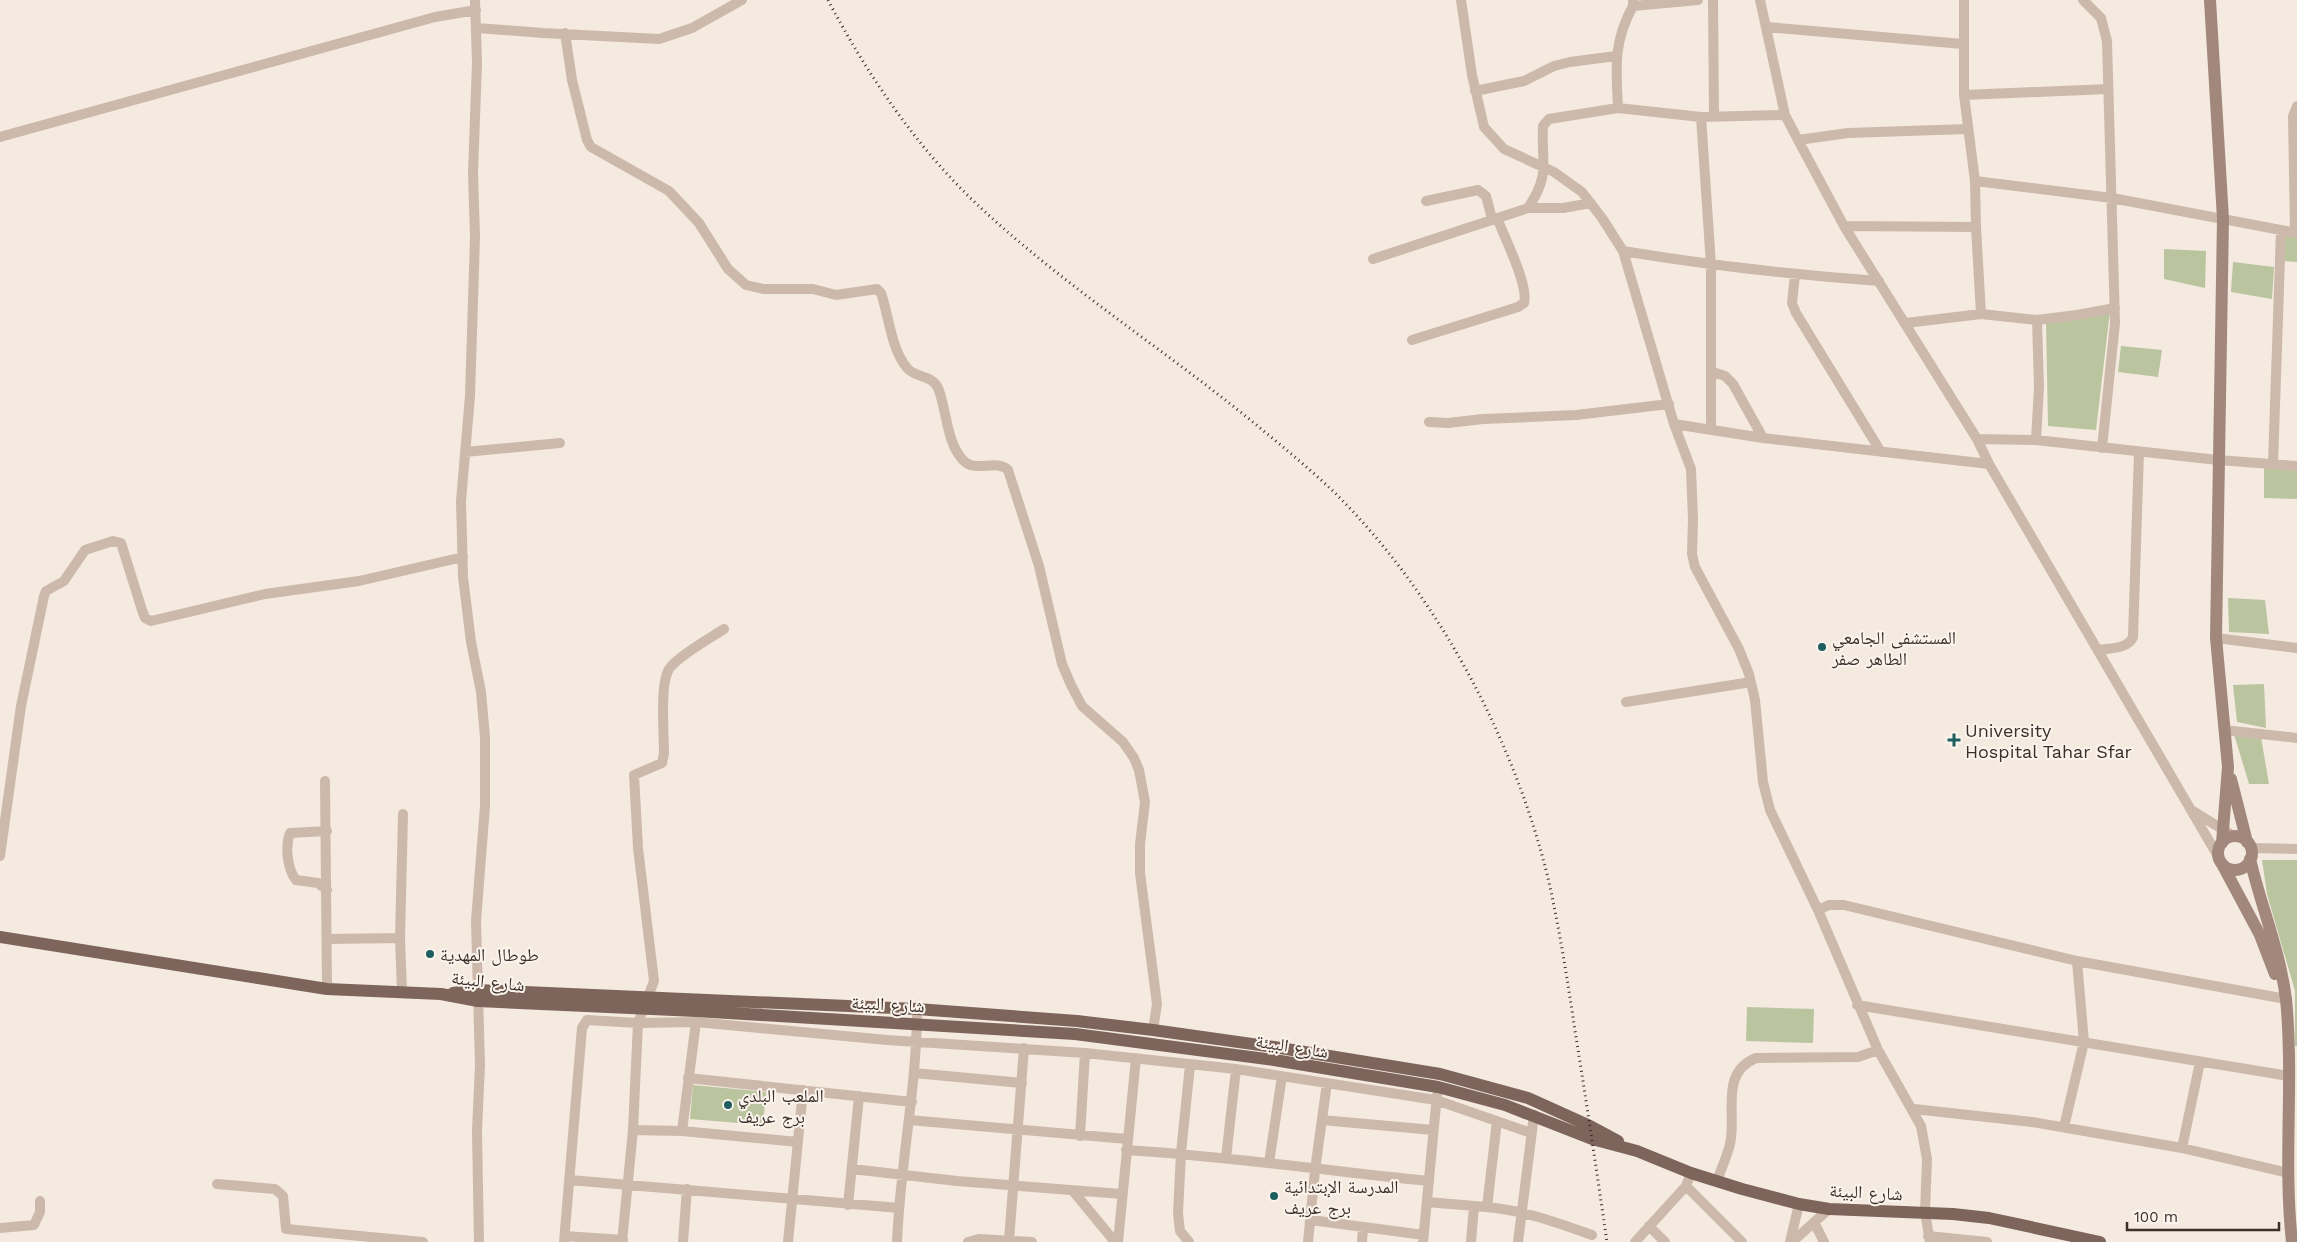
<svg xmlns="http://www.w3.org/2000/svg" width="2297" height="1242" viewBox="0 0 2297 1242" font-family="'Work Sans','Noto Naskh Arabic',sans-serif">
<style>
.green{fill:#bac49f}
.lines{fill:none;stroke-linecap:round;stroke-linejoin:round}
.street{stroke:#cdb9ab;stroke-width:10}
.secondary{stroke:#a1877c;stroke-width:12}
.primary{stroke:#7d655b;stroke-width:12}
.rail{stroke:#3b2f2a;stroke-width:3;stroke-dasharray:1 4;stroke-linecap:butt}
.poi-dot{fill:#1e5e5e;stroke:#fbf4ed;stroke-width:2}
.labels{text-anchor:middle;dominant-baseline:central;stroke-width:4;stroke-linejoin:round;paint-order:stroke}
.poi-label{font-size:18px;fill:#3b2f2a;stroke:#fbf4ed;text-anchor:start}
.street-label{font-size:18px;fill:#3b2f2a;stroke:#fbf4ed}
</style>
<rect width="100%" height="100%" fill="#f4eae0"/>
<path class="green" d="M2297 234V262L2283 261 2285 236Z
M2164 249 2206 251 2205 288 2164 279Z
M2233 262 2274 267 2272 299 2231 292Z
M2110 311 2096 430 2048 426 2046 320Z
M2121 346 2162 350 2158 377 2118 372Z
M2264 467 2297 471V499L2264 498Z
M2228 598 2265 600 2269 634 2229 632Z
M2264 684 2266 728 2237 722 2233 685Z
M2234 734 2261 737 2269 784H2249Z
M2262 860H2297V1046H2295V991L2267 894Z
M1747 1007 1814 1009 1813 1043 1746 1041Z
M693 1085 766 1092 763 1125 690 1119Z"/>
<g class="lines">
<path class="street" d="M475 0 477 63 473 173 475 237 470 396 461 501 463 577 471 642 481 692 485 737V806L476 921 480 1065 477 1131 479 1242
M1461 0 1472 75 1484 127 1504 149 1554 172 1582 192 1602 218 1623 251 1674 424 1691 469 1693 519 1692 554 1695 567 1739 649 1749 674 1755 700 1763 782 1770 810 1818 910 1878 1050 1921 1126 1927 1159 1925 1212 1930 1242
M1713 0 1714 115
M1760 0 1785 115 1798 140 1844 226 1977 439 1989 464 2219 858
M1964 0V95L1975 181 1976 227 1981 314
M2083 0 2101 18 2107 41 2115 323 2102 448
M1633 6 1698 0
M1767 27 1963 44
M477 28 543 33 659 39 692 28 742 0
M565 33 572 80 587 140 591 147 669 191 699 223 728 269 746 285 763 289H813L836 295 877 289 881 293C889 316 891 349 907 368 917 379 931 374 938 388 947 409 946 445 965 462 977 472 997 459 1008 470L1039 566 1062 664 1071 685 1082 706 1123 742 1134 758 1139 770 1145 802 1140 844V873L1157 1004 1153 1030
M1475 91 1524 81 1554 66 1570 62 1616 56
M1964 95 2108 89
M1618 108C1616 68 1613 42 1633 6V0
M1701 117 1711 265V429
M0 137 435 17 476 10
M1798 140 1848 133 1967 129
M1975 181 2112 198 2297 233
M1426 201 1478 190 1486 196 1492 219
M1528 208H1563L1591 203
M1844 226 1976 227
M2295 232 2293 116 2297 106
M1623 251C1708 265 1793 275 1879 281
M1373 259 1528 208C1551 174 1541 163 1543 126L1549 119 1618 108 1701 117 1785 115
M1795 275 1792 303 1796 313 1881 452
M1906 323 1981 314 2037 320 2077 315 2115 308
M1412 340 1518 307 1524 303C1529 286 1504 236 1497 218
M1713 372 1725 376 1733 384 1763 438
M1429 422 1448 423 1483 419 1576 415 1669 404
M1674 424 1763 438 1989 464
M1977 439 2036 440 2218 460 2297 466
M2036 440 2039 387 2037 320
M465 452 560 443
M2273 464 2281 230
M2216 638 2297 648
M2099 650C2110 648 2128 649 2133 637L2139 452
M1626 702 1751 682
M2224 730 2297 738
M325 781 327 989
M2193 811 2235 837
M327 831 290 833C285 846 287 869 296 880L318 883 327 890
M2250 848 2297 849
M0 856 21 706 44 596 46 591 64 581 85 550 113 541 121 543 142 610 145 618 151 621 265 594 359 581 463 557
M1818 910 1829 905H1844L2077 961 2286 999
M327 939 400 938
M402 992 400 938 403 814
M1857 1005 2289 1076
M914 1073 1022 1083
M688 1078 912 1102
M1914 1109 2032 1122 2182 1148 2288 1173
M909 1120 1127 1139
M1322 1120 1433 1130
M2064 1127 2084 1042 2077 961
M633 1130 682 1131 798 1142
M682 1131 696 1022
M1080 1136 1085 1053
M2182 1148 2200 1062
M1126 1150C1227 1156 1328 1171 1429 1181
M1226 1158 1236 1069
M1269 1163 1282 1076
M852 1169 957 1181 1122 1194
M1691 1173 1686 1186 1742 1242
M570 1180 899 1208
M1717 1181C1721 1169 1727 1157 1730 1144 1737 1114 1719 1073 1756 1058L1858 1057 1878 1050
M217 1184 275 1189 283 1196 286 1229 423 1242
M1073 1191 1115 1242
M1428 1202C1447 1204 1467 1205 1486 1207 1523 1210 1558 1223 1592 1235
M848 1205 859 1096
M1487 1207 1497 1121
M1311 1220 1424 1235
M1814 1222 1824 1242
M1649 1226 1665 1242
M0 1228 34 1225 40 1212V1201
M565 1236 623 1240
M1928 1236 1987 1242
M1009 1240 1024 1048
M564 1242 582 1028 587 1020 638 1023 696 1022 887 1040 1085 1053 1236 1069 1436 1100 1531 1133
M622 1242 633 1130 638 1023 654 981 638 848 634 775 662 763 664 753C664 733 660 687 668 671 673 659 712 637 724 629
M683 1242 687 1189
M788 1242 803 1090
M897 1242C900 1164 917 1087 917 1009
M968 1242 979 1239 1032 1242
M1118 1242 1136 1058
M1189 1242 1180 1231 1178 1213 1181 1153 1190 1065
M1308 1242 1315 1170 1327 1083
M1362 1242 1363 1227
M1423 1242 1437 1095
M1471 1242 1474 1206
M1518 1242 1534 1115
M1635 1242 1686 1186
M1790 1242 1799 1204
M1792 1242 1829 1209"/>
<path class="secondary" d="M2210 0 2223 219 2216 638 2228 767 2222 843
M2231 779 2247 842
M2218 853a17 17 0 1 1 34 0a17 17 0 1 1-34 0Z
M2250 859C2261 906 2280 951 2286 999 2294 1080 2283 1161 2292 1242
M2222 864 2260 935 2275 974"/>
<path class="primary" d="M0 937 327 989 441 994 478 1001 696 1011 1075 1034 1274 1060 1438 1087 1505 1105 1592 1139 1637 1151 1691 1173 1742 1189 1799 1204 1829 1209 1953 1214 1989 1218 2100 1242
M453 993 477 990 917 1009 1077 1021 1153 1030 1274 1047 1440 1074 1528 1098 1590 1126 1618 1141"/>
<path class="rail" d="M828 0C868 76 919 151 982 209 1065 286 1160 347 1248 418 1277 442 1308 467 1335 493 1437 594 1514 739 1548 878 1560 931 1568 984 1576 1037 1587 1105 1597 1174 1607 1242"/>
</g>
<g class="poi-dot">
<circle cx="1822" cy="647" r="5"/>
<path d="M1951.5 732.5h5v5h5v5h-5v5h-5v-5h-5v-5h5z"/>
<circle cx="430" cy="954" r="5"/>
<circle cx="728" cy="1105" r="5"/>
<circle cx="1274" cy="1196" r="5"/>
</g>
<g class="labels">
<g class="poi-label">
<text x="1832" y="637">المستشفى الجامعي<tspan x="1832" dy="21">الطاهر صفر</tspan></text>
<text x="1965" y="730">University<tspan x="1965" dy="21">Hospital Tahar Sfar</tspan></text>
<text x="440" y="954">طوطال المهدية</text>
<text x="738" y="1095">الملعب البلدي<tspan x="738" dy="21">برج عريف</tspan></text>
<text x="1284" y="1186">المدرسة الإبتدائية<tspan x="1284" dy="21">برج عريف</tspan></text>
</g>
<g class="street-label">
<text transform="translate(488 981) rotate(6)">شارع البيئة</text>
<text transform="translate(888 1004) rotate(3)">شارع البيئة</text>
<text transform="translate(1292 1046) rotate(9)">شارع البيئة</text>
<text transform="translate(1866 1192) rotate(3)">شارع البيئة</text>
</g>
</g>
<path d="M2127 1222v8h152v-8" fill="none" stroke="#3b2f2a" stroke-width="2.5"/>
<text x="2134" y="1222" font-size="15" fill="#3b2f2a" stroke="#fbf4ed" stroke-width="4" paint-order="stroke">100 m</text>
</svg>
